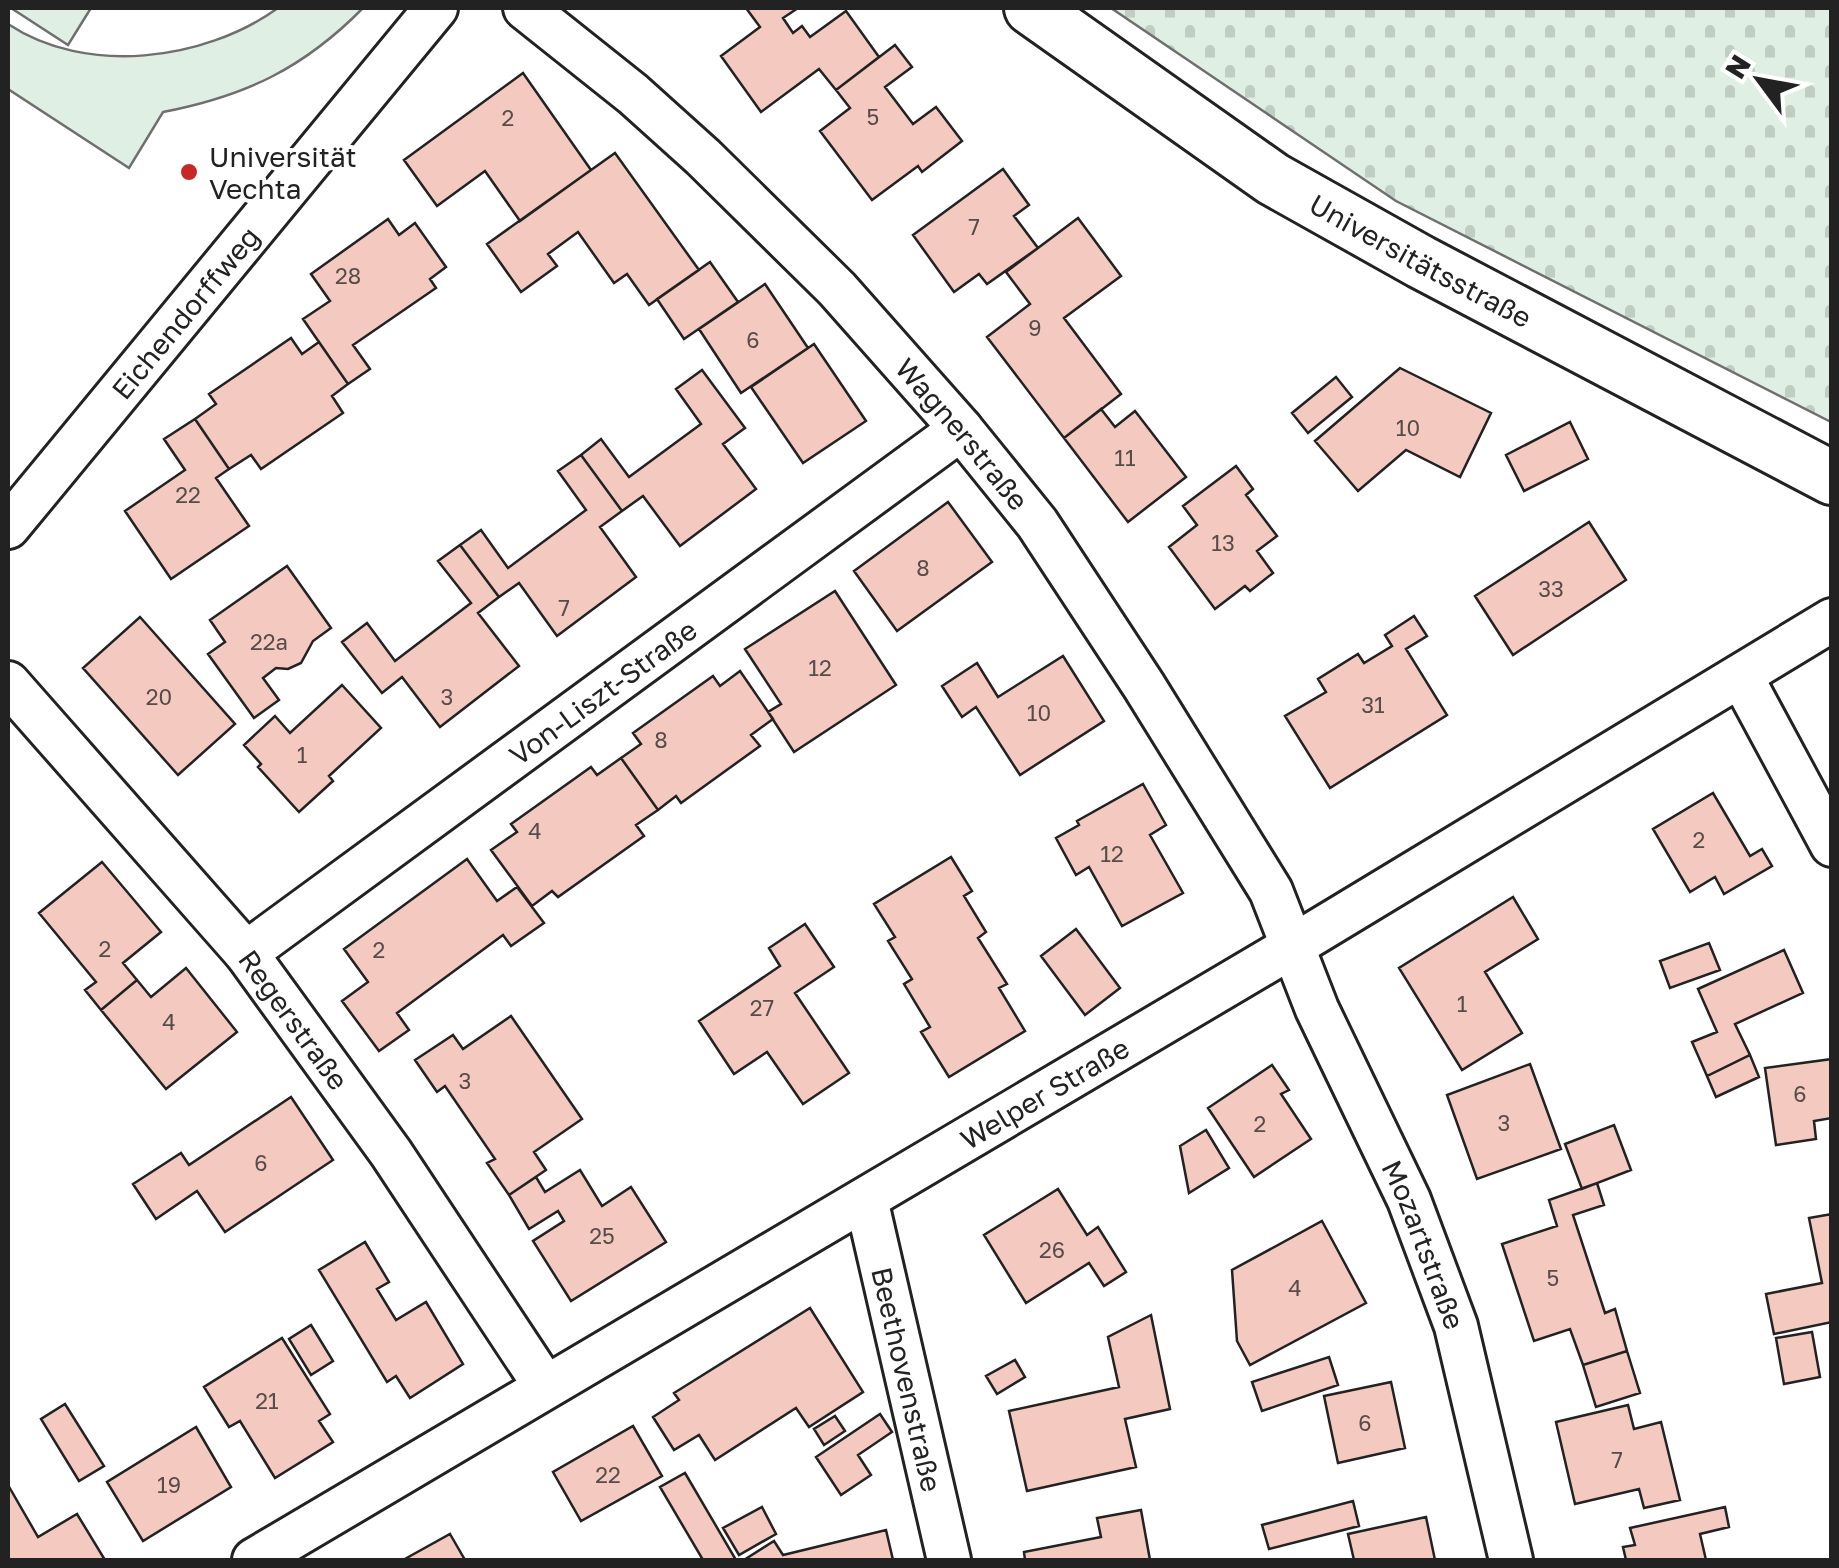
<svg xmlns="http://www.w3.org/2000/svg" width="1839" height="1568" viewBox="0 0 1839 1568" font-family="'Golos Text',sans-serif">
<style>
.cemetery{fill:url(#cemetery-stones);stroke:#6f6f6f;stroke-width:2.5}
.pitch{fill:#e0efe3;stroke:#6f6f6f;stroke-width:2.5}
.building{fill:#f3c9c0;stroke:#222;stroke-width:2.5}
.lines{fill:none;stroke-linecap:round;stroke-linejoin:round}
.minor-casing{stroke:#222;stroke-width:48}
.tertiary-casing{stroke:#222;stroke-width:58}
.minor{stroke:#fff;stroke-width:42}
.tertiary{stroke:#fff;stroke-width:52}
.poi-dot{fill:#c62828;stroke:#fff;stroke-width:4}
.labels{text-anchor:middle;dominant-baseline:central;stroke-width:8;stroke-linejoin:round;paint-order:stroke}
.number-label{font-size:22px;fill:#564c4a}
.poi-label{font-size:28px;fill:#222;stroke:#fff;text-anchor:start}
.street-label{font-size:28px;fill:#222;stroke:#fff}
</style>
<defs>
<pattern id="cemetery-stones" width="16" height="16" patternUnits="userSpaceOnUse" patternTransform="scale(2.5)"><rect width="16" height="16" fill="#e0efe3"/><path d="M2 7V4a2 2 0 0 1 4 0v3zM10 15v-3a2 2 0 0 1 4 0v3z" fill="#c0cdc2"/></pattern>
</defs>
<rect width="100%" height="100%" fill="#fff"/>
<path class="cemetery" d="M1111 8H1831V422L1396 201Z"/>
<path class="pitch" d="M11 8H91L68 45Z
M278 8H363C304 68 246 96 163 112L129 168 8 89V24C86 76 204 61 278 8Z"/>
<path class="building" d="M746 8H798L783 18 793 33 802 26 810 37 846 11 879 57 836 90 819 69 761 112 721 56 760 27Z
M895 45 912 67 885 87 913 124 936 107 962 141 922 172 918 166 872 200 820 131 850 108 836 90Z
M523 73 591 170 520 221 485 171 437 206 404 160Z
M615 153 699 270 649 305 627 274 614 283 578 232 548 254 557 266 521 292 487 244Z
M1003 169 1029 205 1014 216 1038 248 987 284 979 274 954 292 913 235Z
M1078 218 1121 276 1064 318 1121 394 1064 438 987 337 1030 304 1006 272Z
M388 219 399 235 415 223 446 267 430 279 436 288 353 345 370 369 348 384 303 319 330 301 311 274Z
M710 262 738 302 684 339 657 299Z
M765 284 808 348 741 393 699 329Z
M291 338 302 354 319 342 348 384 332 396 343 413 261 469 251 455 229 469 195 419 216 404 209 394Z
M814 344 866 421 803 463 751 387Z
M1400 368 1491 413 1460 477 1406 450 1358 491 1315 441Z
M702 370 745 428 723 444 756 489 680 546 643 496 622 511 581 455 601 439 629 477 701 424 676 389Z
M1336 377 1352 397 1308 433 1292 413Z
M1101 409 1115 427 1135 411 1186 477 1128 522 1064 438Z
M195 419 229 469 216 478 249 526 171 579 125 511 185 470 164 439Z
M1570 422 1588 459 1524 491 1506 455Z
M581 455 622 511 600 527 636 577 557 636 519 583 499 597 460 545 481 530 508 568 586 510 558 471Z
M1236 466 1253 489 1246 495 1277 536 1257 551 1273 573 1250 591 1245 586 1215 609 1169 547 1197 525 1183 506Z
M948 502 992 562 897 631 854 571Z
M1589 522 1626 580 1513 655 1475 596Z
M460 545 499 597 478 613 519 666 440 727 402 677 382 693 342 642 367 623 395 661 471 603 438 561Z
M287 566 331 628 313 641 301 663 288 669 276 668 263 678 279 700 254 718 208 654 225 642 210 620Z
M835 591 896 685 794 752 768 712 781 704 745 649Z
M1414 616 1427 636 1406 649 1447 715 1330 788 1285 716 1326 692 1318 679 1358 654 1364 663 1392 646 1385 635Z
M140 617 235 724 178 775 83 668Z
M1063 656 1104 721 1020 775 976 707 962 717 942 686 977 663 998 697Z
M740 671 773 719 751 735 760 746 681 803 676 796 658 810 621 758 641 744 633 733 713 676 720 686Z
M342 685 381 728 329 776 333 781 299 812 258 767 261 764 244 745 275 716 290 733Z
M621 758 658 810 636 825 644 836 558 897 552 891 532 906 491 850 517 832 511 824 591 767 597 775Z
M1143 784 1166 825 1150 835 1183 893 1122 926 1089 867 1076 875 1056 838 1079 825 1077 821Z
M1713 793 1750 856 1762 849 1772 866 1724 894 1715 877 1690 892 1653 829Z
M951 857 972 891 964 896 986 932 978 938 1007 984 999 988 1025 1031 949 1077 921 1032 930 1027 904 984 912 979 888 941 895 937 874 904Z
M467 859 497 901 517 887 544 923 511 946 503 935 397 1013 409 1030 379 1051 342 1001 368 982 344 949Z
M102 862 161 932 123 963 137 980 101 1010 85 990 96 982 39 913Z
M1513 897 1538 939 1485 972 1522 1033 1462 1070 1399 968Z
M805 924 834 967 795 993 849 1073 803 1104 767 1052 734 1074 699 1021 780 966 769 948Z
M1076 929 1120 988 1085 1015 1041 956Z
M1709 943 1720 970 1670 988 1660 961Z
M1784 950 1803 993 1735 1024 1750 1055 1707 1076 1692 1042 1717 1032 1698 989Z
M186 968 237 1032 166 1089 101 1010 137 980 151 997Z
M511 1016 582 1119 534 1152 546 1170 509 1195 487 1163 495 1159 445 1086 437 1092 415 1060 453 1035 463 1049Z
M1750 1055 1759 1077 1716 1097 1707 1076Z
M1832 1059V1118L1814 1121 1816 1139 1776 1145 1765 1068Z
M1530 1064 1561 1149 1477 1179 1447 1095Z
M1272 1065 1289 1090 1281 1094 1311 1139 1254 1177 1208 1108Z
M291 1097 333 1160 225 1232 197 1191 156 1219 133 1184 181 1153 189 1165Z
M1614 1125 1631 1170 1582 1189 1565 1144Z
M1206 1130 1229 1168 1189 1193 1180 1146Z
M580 1170 602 1206 631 1187 666 1242 571 1301 533 1241 564 1221 558 1211 529 1229 509 1195 536 1177 545 1192Z
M1597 1183 1604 1205 1573 1215 1605 1313 1615 1309 1627 1351 1583 1365 1570 1329 1534 1341 1502 1244 1557 1226 1549 1200Z
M1058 1189 1087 1235 1098 1227 1126 1272 1104 1286 1089 1263 1026 1303 984 1235Z
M1832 1214V1322L1774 1334 1766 1294 1822 1283 1809 1218Z
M1322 1221 1366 1303 1250 1365 1237 1341 1232 1270Z
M365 1242 389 1282 377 1289 396 1320 426 1302 463 1364 410 1398 396 1376 387 1382 319 1270Z
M810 1308 863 1392 809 1427 796 1408 715 1460 699 1435 674 1450 653 1417 679 1400 674 1393Z
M1151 1315 1170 1409 1125 1419 1136 1467 1027 1491 1009 1411 1119 1387 1108 1337Z
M311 1325 333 1361 311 1375 289 1339Z
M1812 1332 1820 1377 1784 1384 1776 1338Z
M282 1338 330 1414 319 1421 333 1442 275 1478 240 1421 229 1427 204 1387Z
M1627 1351 1640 1393 1596 1407 1583 1365Z
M1329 1357 1338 1385 1262 1411 1252 1382Z
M1015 1360 1025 1377 997 1394 986 1376Z
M1391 1382 1405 1448 1338 1463 1324 1396Z
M65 1404 104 1466 79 1481 41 1419Z
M1628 1405 1634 1429 1661 1422 1680 1500 1644 1508 1639 1489 1575 1504 1556 1422Z
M880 1414 892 1432 858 1455 871 1475 841 1495 816 1457Z
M835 1416 845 1431 824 1445 814 1429Z
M633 1426 662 1476 581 1521 553 1472Z
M196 1427 231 1487 143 1541 107 1482Z
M685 1473 736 1560H703L660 1487Z
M8 1485 38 1537 77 1514 105 1560H8Z
M1353 1501 1359 1526 1269 1549 1262 1525Z
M762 1507 776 1534 739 1555 723 1528Z
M1725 1507 1729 1527 1700 1534 1706 1560H1626L1623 1547 1635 1545 1630 1528Z
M1141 1510 1150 1560H1025L1024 1552 1101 1537 1097 1518Z
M1426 1517 1435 1560H1354L1348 1534Z
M886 1530 893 1560H744L774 1541 783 1555Z
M450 1534 465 1560H403Z"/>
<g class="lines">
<g class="minor-casing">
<g id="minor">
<path id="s1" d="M525 8 633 94 703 157 837 289 961 429 1037 523 1144 686 1271 891 1317 1009 1409 1200 1456 1326 1511 1560"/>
<path id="s2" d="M8 527 436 8"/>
<path d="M1741 676 1832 845"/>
<path id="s3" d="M8 683 246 953 391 1153 545 1386"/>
<path id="s4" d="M246 953 961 429"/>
<path id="s5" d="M866 1199 949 1560"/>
<path id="s6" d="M254 1560 1293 946 1832 620"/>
</g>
</g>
<g class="tertiary-casing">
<g id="tertiary">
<path id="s7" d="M1031 8 1273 179 1421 262 1832 478"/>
</g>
</g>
<use href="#minor" class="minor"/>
<use href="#tertiary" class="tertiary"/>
</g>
<circle class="poi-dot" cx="189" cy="172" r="10"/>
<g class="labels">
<g class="number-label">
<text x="873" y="116">5</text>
<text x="508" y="117">2</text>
<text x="974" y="226">7</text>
<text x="348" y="275">28</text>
<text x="1035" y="327">9</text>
<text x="753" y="339">6</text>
<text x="1408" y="427">10</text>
<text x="1125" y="457">11</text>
<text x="188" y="494">22</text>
<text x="1223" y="542">13</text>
<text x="923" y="567">8</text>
<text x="1551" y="588">33</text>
<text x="564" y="607">7</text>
<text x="269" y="641">22a</text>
<text x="820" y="667">12</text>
<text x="159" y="696">20</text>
<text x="447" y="696">3</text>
<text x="1373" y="704">31</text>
<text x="1039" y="712">10</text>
<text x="661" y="739">8</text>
<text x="302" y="754">1</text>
<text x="535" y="830">4</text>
<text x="1699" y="839">2</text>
<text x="1112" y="853">12</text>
<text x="105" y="948">2</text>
<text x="379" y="949">2</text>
<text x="1462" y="1003">1</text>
<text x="762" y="1007">27</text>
<text x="169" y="1021">4</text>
<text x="465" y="1080">3</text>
<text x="1800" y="1093">6</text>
<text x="1504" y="1122">3</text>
<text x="1260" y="1123">2</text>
<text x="261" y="1162">6</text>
<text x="602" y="1235">25</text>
<text x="1052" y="1249">26</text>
<text x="1553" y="1277">5</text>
<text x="1295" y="1287">4</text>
<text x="267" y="1400">21</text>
<text x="1365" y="1422">6</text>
<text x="1617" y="1459">7</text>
<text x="608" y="1474">22</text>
<text x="169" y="1484">19</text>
</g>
<g class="poi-label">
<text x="209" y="156">Universität<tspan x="209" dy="32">Vechta</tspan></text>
</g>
<g class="street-label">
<text stroke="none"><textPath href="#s7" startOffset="465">Universitätsstraße</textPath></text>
<text stroke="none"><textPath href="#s2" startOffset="278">Eichendorffweg</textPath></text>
<text stroke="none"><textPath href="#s1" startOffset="612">Wagnerstraße</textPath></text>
<text stroke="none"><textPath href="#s4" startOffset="442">Von-Liszt-Straße</textPath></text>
<text stroke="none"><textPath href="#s3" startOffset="442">Regerstraße</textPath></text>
<text stroke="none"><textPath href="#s6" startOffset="918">Welper Straße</textPath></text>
<text stroke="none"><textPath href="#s1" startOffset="1550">Mozartstraße</textPath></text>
<text stroke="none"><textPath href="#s5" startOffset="185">Beethovenstraße</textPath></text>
</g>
</g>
<rect width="1839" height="1568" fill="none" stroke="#222222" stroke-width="20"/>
<g transform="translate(1759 80) rotate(302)" stroke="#ffffff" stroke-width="8" paint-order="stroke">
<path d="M0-8L18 38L0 25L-18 38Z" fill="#222222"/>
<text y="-15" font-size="28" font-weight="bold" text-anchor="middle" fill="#222222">N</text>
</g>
</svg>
